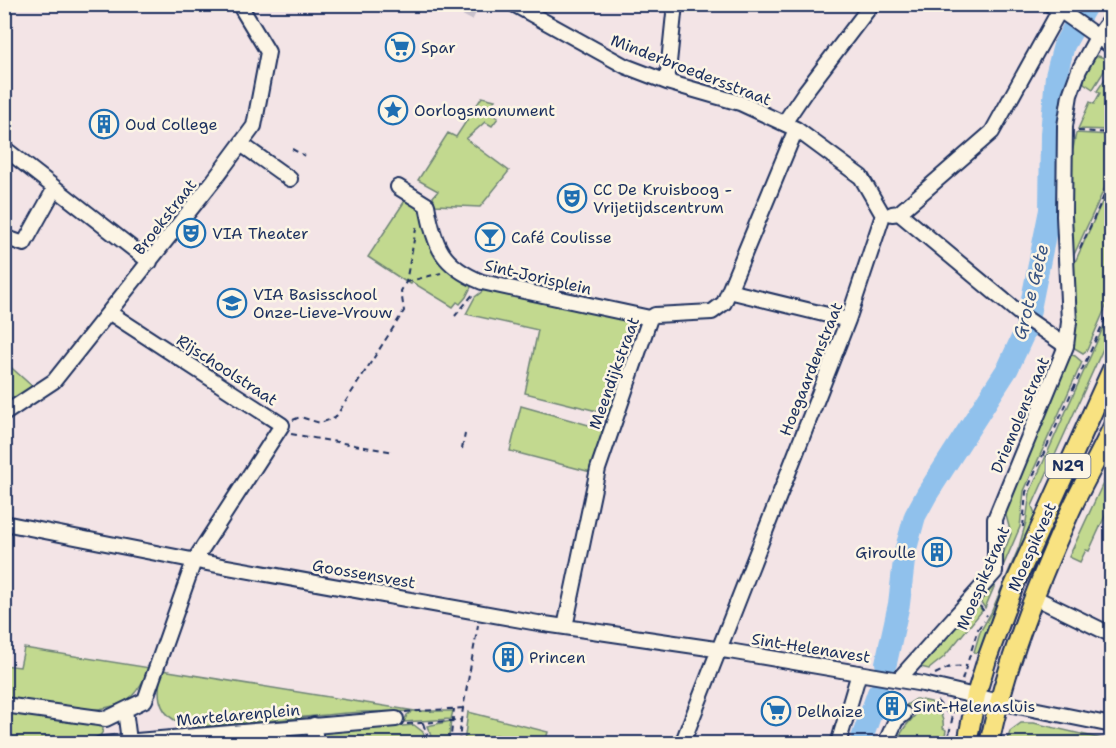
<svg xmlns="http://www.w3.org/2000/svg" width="1116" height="748" viewBox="0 0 1116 748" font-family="'Shantell Sans',sans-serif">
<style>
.green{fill:#c2d98f;stroke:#6e8476;stroke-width:1.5}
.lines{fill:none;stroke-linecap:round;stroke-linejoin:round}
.river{stroke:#90c1ec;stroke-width:22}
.minor-tunnel{stroke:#c8c0cb;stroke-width:14;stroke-dasharray:14 7;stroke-linecap:butt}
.minor-casing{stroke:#1b2f5e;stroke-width:18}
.major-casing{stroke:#1b2f5e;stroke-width:22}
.path{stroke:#1b2f5e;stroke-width:2;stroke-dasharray:6 4.5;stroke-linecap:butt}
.minor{stroke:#fcf5e5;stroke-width:14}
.major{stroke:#f8e281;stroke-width:18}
.labels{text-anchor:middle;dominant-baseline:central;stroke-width:5;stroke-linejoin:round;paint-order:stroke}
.shield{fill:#fcf5e5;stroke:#5e6a86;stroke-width:1.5}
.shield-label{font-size:15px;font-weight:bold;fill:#1b2f5e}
.poi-label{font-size:16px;fill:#1b2f5e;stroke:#fcf5e5;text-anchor:start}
.street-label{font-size:16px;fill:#1b2f5e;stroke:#fcf5e5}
.water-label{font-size:18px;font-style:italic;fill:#385482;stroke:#fcf5e5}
</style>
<rect width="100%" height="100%" fill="#f3e4e6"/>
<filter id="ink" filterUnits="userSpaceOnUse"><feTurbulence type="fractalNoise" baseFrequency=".0167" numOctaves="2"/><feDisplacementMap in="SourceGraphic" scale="12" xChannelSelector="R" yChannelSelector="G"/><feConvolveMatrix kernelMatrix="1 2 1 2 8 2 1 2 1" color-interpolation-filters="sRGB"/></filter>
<g filter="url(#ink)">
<path class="green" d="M1098 56 1111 60 1093 89 1084 83C1082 72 1089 61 1098 56Z
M1111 70V130L1078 129 1090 102 1094 104 1100 93 1097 91Z
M482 97 495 100 487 111 498 118 492 126 485 122 466 139 509 171 480 207 435 205 433 197 438 191 418 180 448 133 456 137Z
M1076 133 1111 135V174L1072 259 1070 258 1069 150 1073 149Z
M1111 182V295L1087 350 1083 353 1071 346 1078 316 1071 271Z
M408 196 420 209 430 243 472 285 466 297 460 304 457 302 453 307 412 282 411 284 406 282 368 257Z
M488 287 637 321 609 414 525 393 538 330 466 314 475 297Z
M1111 310V331L1032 506 1036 516 983 654 974 652 980 632 991 613 1019 547 1026 522 1030 492Z
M1070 354 1075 356 1082 362 1024 491 1020 527 985 608 978 598 993 580 1011 534 1004 508Z
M5 362 34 388 5 408Z
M521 406 603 429 591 472 510 451Z
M1111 466V503L1089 551 1086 550 1080 562 1069 557Z
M976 600 982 611 944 657 929 669 916 666Z
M24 648 150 668C145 678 140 688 132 696 104 721 39 705 5 701L4 665 20 667Z
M162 670 415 711H453L451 719 404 722 407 715 413 711C391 712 369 711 348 713 308 716 268 722 228 724 212 725 193 730 178 722 156 711 157 691 162 670Z
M916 699 931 702C938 711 945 717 943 728L946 730 944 743H895L905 727 917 713 913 709 909 713 891 715Z
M5 712 97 722 103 728C103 736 98 737 91 738L5 744Z
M468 712 548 732 545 743H529L496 735 493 743H464Z
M451 721 448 743H434L427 726Z
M1021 723H1034L1111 741V743H1007L1010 731Z
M414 725 423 732 427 743H321L319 733Z
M309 731 311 744H147Z"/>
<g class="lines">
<path class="river" d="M886 663 899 604 905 552 915 516 927 494 1008 368 1026 329 1050 210 1051 134 1056 76 1064 45 1087 4
M860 744 878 693"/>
<path class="minor-tunnel" d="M466 17 473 4"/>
<g class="minor-casing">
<path id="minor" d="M513 4 625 66 667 82 740 103 796 129 861 177 883 215 848 320 682 744
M1049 4 1061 11 1112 47
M667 82 675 4
M784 123 805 92 872 4
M241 144 290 179
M4 148 150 262
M398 187 427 205C434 246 442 266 482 282L650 318 655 315 712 312 724 303 729 291 796 129
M899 213 992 132 1063 4
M892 214 899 213 1024 317 1066 346
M4 237 24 244 55 188
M729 291 848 320
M4 414 54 381 214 180 254 126 268 52 239 4
M4 523 222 566 538 623 729 651 923 684 1018 706 1112 725
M1034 597 1112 635
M565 627 598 469 650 318
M899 679 995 572V519L1066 346 1069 322 1064 216 1065 126 1070 95 1079 70 1097 37 1112 17
M4 705 106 719 145 700 194 561 282 425 110 313
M125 710 129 741
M314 725 316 744
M101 744 396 719
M838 744 859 673
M885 744 896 720 904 714"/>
</g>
<g class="major-casing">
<path id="major" d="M967 744 976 695 987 659 1013 588 1112 369
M989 744C1006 664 1036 588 1069 514 1082 485 1099 457 1112 428"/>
</g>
<path class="path" d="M1078 131 1112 133
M292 149 305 156
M1080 249 1112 178
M406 282 441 273
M455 316 475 292
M4 386 6 384
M293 420 300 417 320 423 335 418 404 311 401 291 406 282 417 224
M291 434 394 452
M462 449 465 434
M1023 527 1026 492 1112 304
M980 606 987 616
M935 674 950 667 967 666
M962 680 978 629 984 621
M937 701 953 719
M405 712 463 708
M423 723 430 744
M407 724 461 720
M450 744 454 709
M459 744 461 720 478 625
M947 744 955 705"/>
<use href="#minor" class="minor"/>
<use href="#major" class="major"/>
</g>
</g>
<defs>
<g id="supermarket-ring" transform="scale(1.5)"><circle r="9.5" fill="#fcf5e5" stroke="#1f6fb2" stroke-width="1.5"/><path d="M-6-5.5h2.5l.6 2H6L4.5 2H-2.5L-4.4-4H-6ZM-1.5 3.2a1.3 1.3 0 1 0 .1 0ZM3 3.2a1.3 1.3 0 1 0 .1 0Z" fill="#1f6fb2"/></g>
<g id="sight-ring" transform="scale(1.5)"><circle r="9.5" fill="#fcf5e5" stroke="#1f6fb2" stroke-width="1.5"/><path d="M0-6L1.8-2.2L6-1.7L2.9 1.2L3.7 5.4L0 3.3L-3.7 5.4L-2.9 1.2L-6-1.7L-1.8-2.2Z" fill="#1f6fb2"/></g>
<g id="building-ring" transform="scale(1.5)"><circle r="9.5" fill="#fcf5e5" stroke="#1f6fb2" stroke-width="1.5"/><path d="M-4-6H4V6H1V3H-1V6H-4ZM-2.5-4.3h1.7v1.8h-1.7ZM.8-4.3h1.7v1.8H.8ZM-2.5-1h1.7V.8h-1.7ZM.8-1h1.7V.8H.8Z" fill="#1f6fb2"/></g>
<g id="theatre-ring" transform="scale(1.5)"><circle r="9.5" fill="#fcf5e5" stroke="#1f6fb2" stroke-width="1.5"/><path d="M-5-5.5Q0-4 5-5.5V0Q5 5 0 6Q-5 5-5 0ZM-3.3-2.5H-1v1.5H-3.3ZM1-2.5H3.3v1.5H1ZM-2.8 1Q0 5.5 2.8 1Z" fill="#1f6fb2"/></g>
<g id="bar-ring" transform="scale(1.5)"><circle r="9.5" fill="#fcf5e5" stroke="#1f6fb2" stroke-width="1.5"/><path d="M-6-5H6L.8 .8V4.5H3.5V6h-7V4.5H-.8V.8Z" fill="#1f6fb2"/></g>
<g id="school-ring" transform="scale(1.5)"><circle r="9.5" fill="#fcf5e5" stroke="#1f6fb2" stroke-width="1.5"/><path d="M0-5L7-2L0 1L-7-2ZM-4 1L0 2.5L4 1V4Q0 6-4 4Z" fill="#1f6fb2"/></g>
</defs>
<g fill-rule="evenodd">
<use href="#supermarket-ring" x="400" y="47"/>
<use href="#sight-ring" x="393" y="110"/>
<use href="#building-ring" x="104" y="124"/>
<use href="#theatre-ring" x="572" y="198"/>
<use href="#theatre-ring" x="191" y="233"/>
<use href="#bar-ring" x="490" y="237"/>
<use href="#school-ring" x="232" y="303"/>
<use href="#building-ring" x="937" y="552"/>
<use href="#building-ring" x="508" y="657"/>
<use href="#building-ring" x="892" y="706"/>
<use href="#supermarket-ring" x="776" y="711"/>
</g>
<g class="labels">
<rect class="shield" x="1045.5" y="454" width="45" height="24" rx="4.5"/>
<g class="shield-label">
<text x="1068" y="466">N29</text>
</g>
<g class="poi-label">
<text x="421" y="47">Spar</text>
<text x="414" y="110">Oorlogsmonument</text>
<text x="125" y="124">Oud College</text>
<text x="593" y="189">CC De Kruisboog -<tspan x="593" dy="18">Vrijetijdscentrum</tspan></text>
<text x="212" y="233">VIA Theater</text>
<text x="511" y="237">Café Coulisse</text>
<text x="253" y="294">VIA Basisschool<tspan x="253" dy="18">Onze-Lieve-Vrouw</tspan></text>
<text x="916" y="552" text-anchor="end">Giroulle</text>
<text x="529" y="657">Princen</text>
<text x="913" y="706">Sint-Helenasluis</text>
<text x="797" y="711">Delhaize</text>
</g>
<g class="street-label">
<text transform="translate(691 70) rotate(21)">Minderbroedersstraat</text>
<text transform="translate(165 217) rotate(-52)">Broekstraat</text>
<text transform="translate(538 277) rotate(13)">Sint-Jorisplein</text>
<text transform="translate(811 369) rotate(-68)">Hoegaardenstraat</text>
<text transform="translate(227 370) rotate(33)">Rijschoolstraat</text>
<text transform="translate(614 373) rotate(-70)">Meendijkstraat</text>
<text transform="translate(1020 415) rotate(-67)">Driemolenstraat</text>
<text transform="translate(1032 547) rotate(-66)">Moespikvest</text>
<text transform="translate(364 574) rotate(10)">Goossensvest</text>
<text transform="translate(983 578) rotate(-67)">Moespikstraat</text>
<text transform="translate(811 648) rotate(9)">Sint-Helenavest</text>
<text transform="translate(238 715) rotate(-5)">Martelarenplein</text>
</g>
<g class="water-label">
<text transform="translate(1031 292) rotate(-76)">Grote Gete</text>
</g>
</g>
<rect width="1116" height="748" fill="none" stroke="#fcf5e5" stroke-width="24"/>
<rect x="12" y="12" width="1092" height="724" fill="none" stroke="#1b2f5e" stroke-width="2" filter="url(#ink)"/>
</svg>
